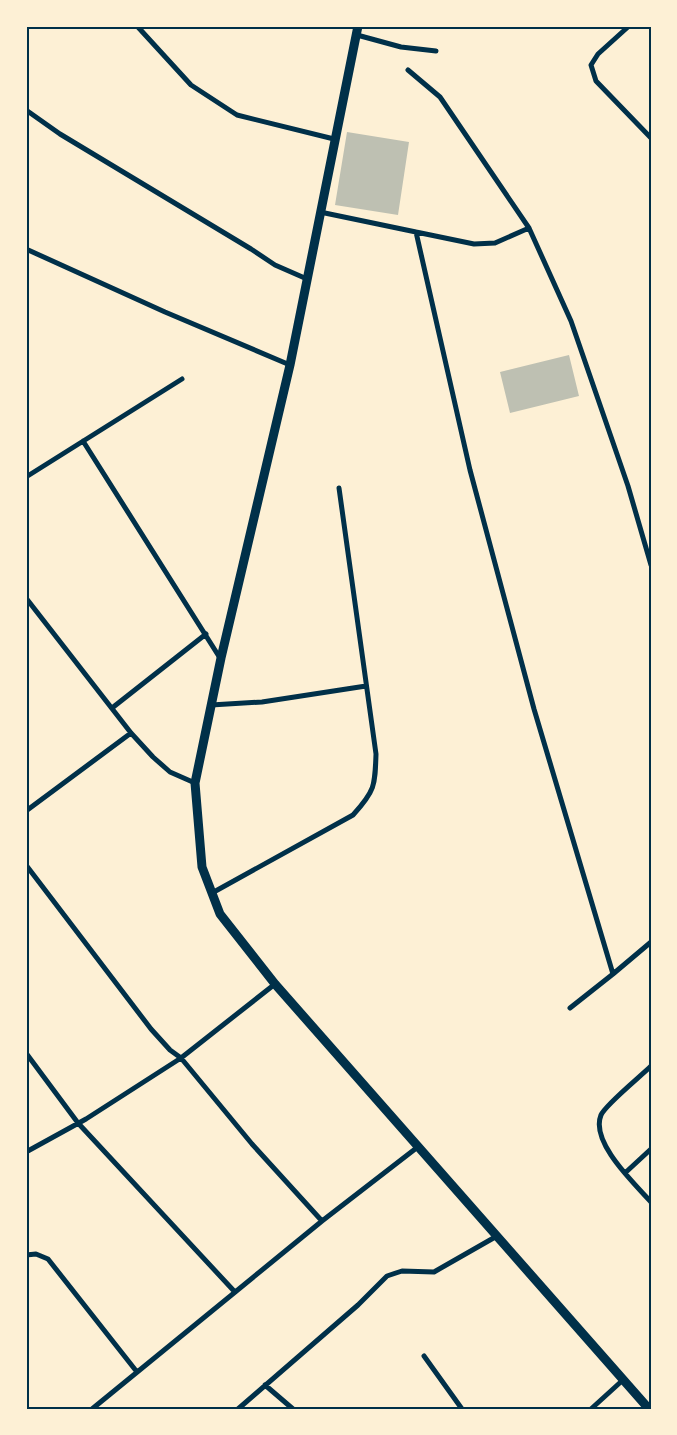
<svg xmlns="http://www.w3.org/2000/svg" width="677" height="1435" viewBox="0 0 677 1435" font-family="Arial,sans-serif">
<style>
.building{fill:#bec0b2}
.lines{fill:none;stroke-linecap:round;stroke-linejoin:round}
.minor{stroke:#003049;stroke-width:5}
.tertiary{stroke:#003049;stroke-width:9}
.neatline{fill:none;stroke:#003049;stroke-width:2}
</style>
<rect width="100%" height="100%" fill="#fdf0d5"/>
<path class="building" d="M347 132 409 142 398 215 335 205Z
M569 355 579 396 510 413 500 372Z"/>
<g class="lines">
<path class="minor" d="M137 26 191 85 237 115 334 139
M629 26 598 54 591 65 596 81 651 138
M357 35 401 47 436 51
M408 70 440 97 529 228 495 243 474 244 416 232
M26 110 60 134 251 249 275 265 307 279
M320 212 416 232 470 470 534 709 613 974 651 942
M529 228 571 321 628 486 651 565
M26 249 165 312 290 365
M83 441 220 658
M26 477 182 379
M26 598 131 733 153 757 170 772 195 783
M211 705 262 702 366 686
M112 708 206 634
M26 811 131 733
M26 865 151 1029 170 1050 181 1058 252 1144 322 1221
M212 893 353 815C375 791 375 786 376 754L339 488
M570 1008 613 974
M26 1053 78 1123 234 1291
M651 1066C641 1076 605 1105 601 1115 590 1142 634 1183 651 1202
M26 1152 86 1119 181 1058 275 984
M625 1173 651 1149
M26 1255 36 1254 48 1259 137 1372
M424 1356 462 1409
M265 1385 293 1409
M92 1409 322 1221 419 1146
M238 1409 358 1305 387 1276 402 1271 434 1272 497 1236
M591 1409 624 1379"/>
<path class="tertiary" d="M358 26 290 365 221 658 195 783 202 867 220 914 275 984 649 1409"/>
</g>
<rect width="677" height="1435" fill="none" stroke="#fdf0d5" stroke-width="55"/>
<rect x="28" y="28" width="622" height="1380" class="neatline"/>
</svg>
